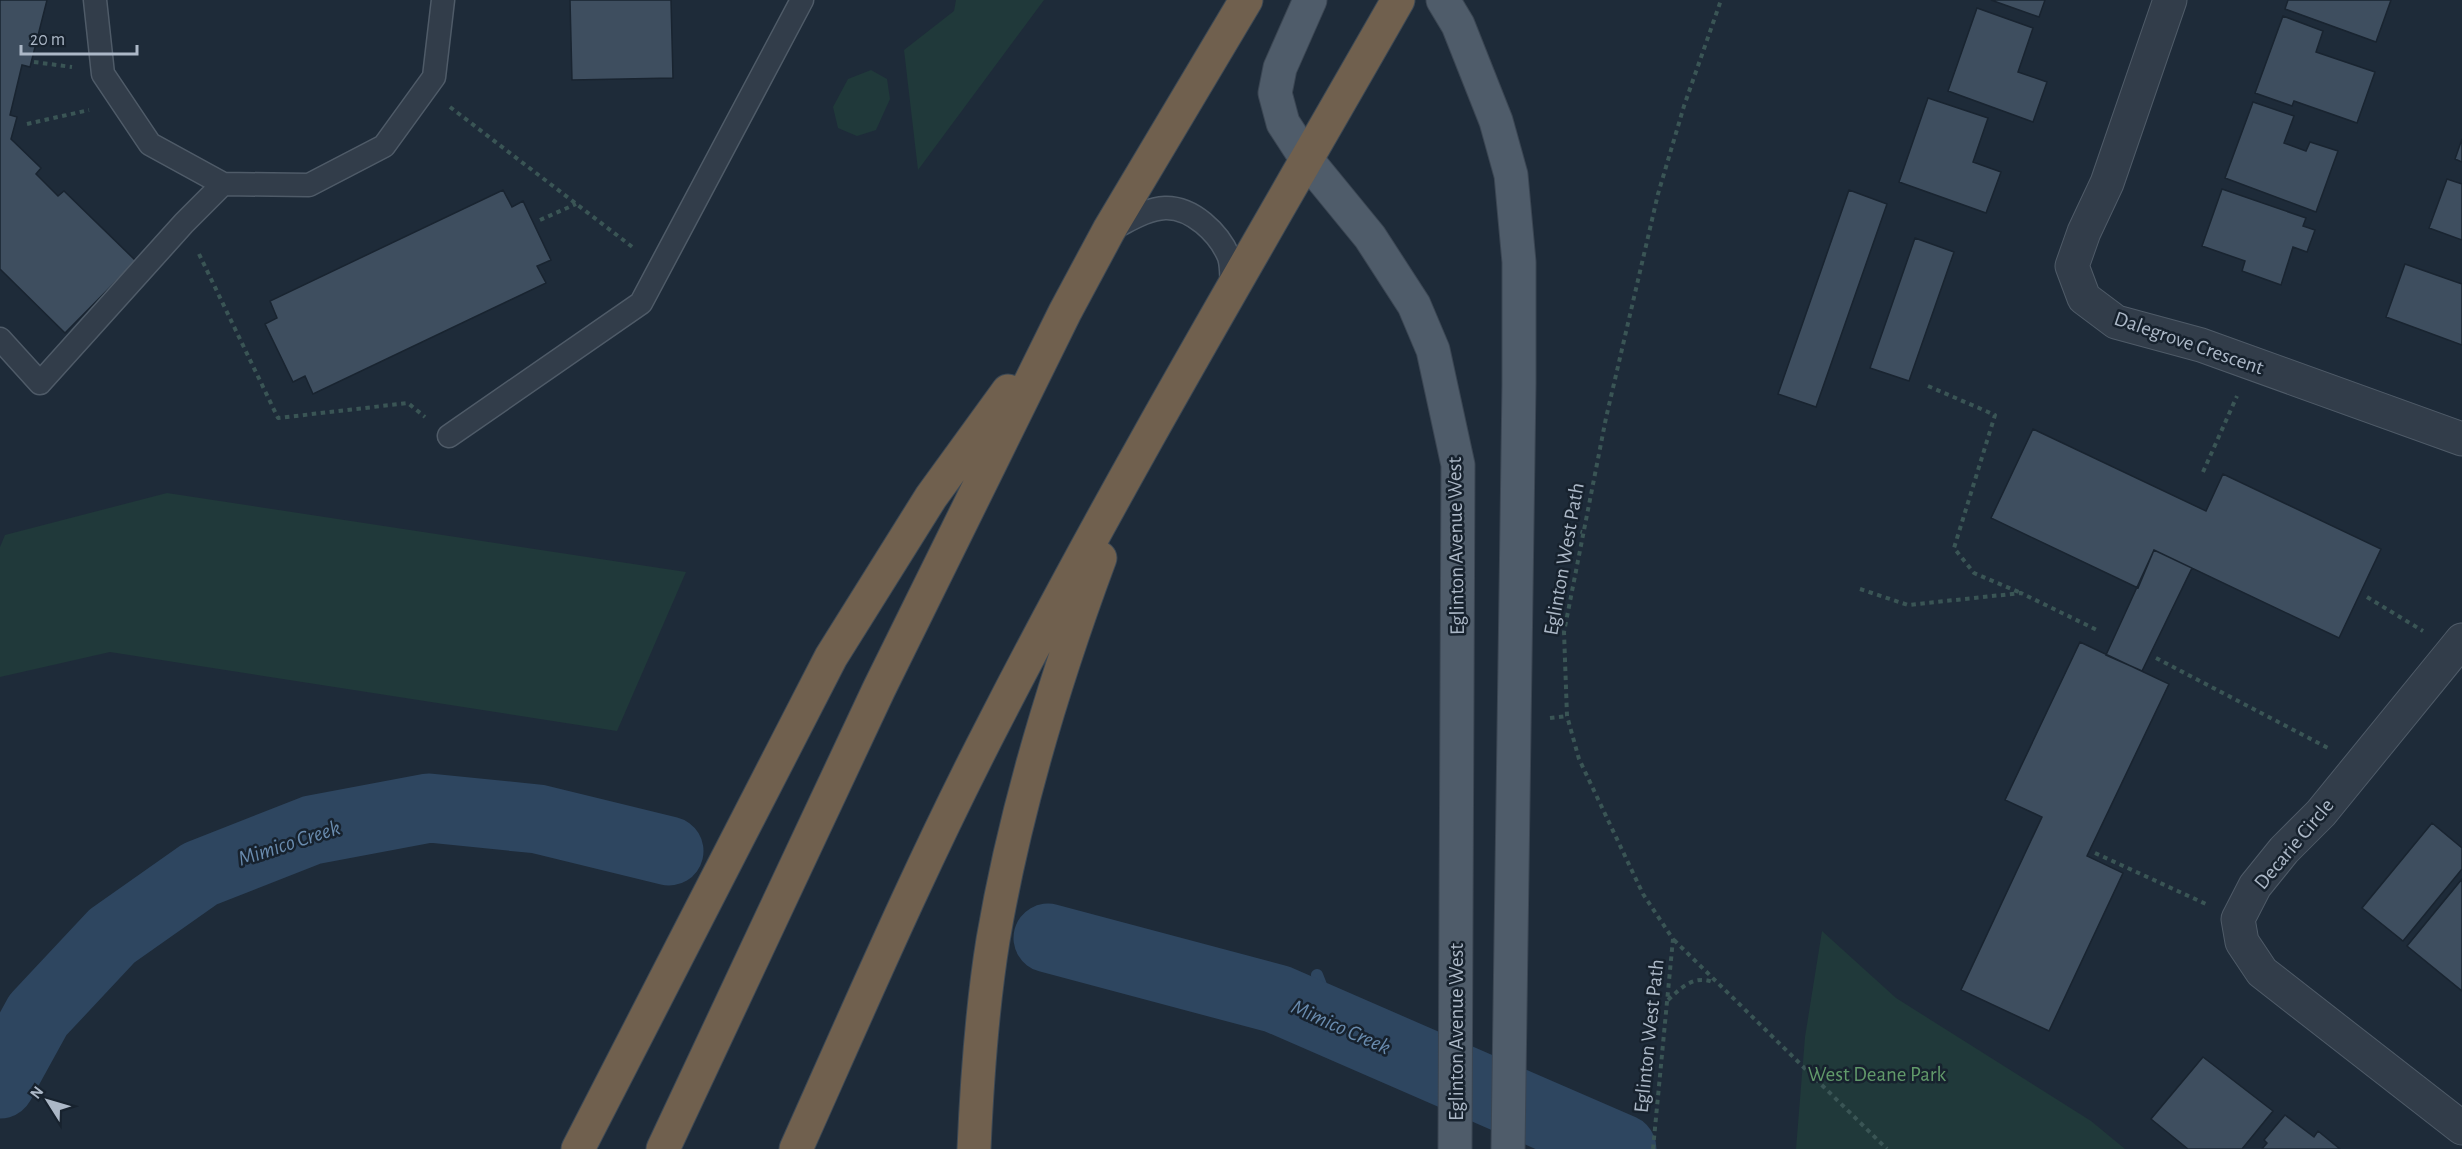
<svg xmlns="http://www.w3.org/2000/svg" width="2462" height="1149" viewBox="0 0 2462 1149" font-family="'Alegreya Sans',sans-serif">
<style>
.green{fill:#20393a}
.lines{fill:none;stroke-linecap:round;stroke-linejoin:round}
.stream{stroke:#2e4660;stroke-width:12}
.river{stroke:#2e4660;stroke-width:69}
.building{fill:#3e4e5f;stroke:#192430;stroke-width:1.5}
.service-casing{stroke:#4f5b68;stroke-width:25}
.minor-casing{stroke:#4f5b68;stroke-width:35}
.primary-casing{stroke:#3b4653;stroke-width:35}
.motorway-casing{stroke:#3c4854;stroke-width:35}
.path{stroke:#3a5555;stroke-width:4;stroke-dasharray:4.5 4.5;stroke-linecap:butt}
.service{stroke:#323d4a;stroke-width:22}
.minor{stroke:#323d4a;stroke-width:33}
.primary{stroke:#4f5c6a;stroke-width:33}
.motorway{stroke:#70604e;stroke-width:33}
.labels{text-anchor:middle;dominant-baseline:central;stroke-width:5;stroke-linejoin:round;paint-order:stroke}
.street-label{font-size:21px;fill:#acb8c7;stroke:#17222e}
.park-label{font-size:21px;fill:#61996a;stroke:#17222e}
.water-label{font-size:22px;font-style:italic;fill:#698bae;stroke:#17222e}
</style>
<rect width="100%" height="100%" fill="#1e2b39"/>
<path class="green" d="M956 0H1044L918 170 904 50 954 11Z
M871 70 887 79 890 99 876 130 857 136 838 128 833 107 848 79Z
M167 493 686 572 617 731 110 652 0 677V547L5 535Z
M1822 931 1896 998 2091 1121 2125 1149H1796L1805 1037Z"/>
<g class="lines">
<path class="stream" d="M1317 975 1337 1026"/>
<path class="river" d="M1048 938 1277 999 1622 1149
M0 1084 38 1015 112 936 200 874 312 830 429 808 538 819 669 851"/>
</g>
<path class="building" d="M0 0H47L30 67 22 65 10 115 17 117 11 139 41 168 36 174 58 196 64 191 136 261 65 333 0 269Z
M570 0H671L673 78 572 80Z
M1991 0H2045L2039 17Z
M2288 0H2391L2376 42 2285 9Z
M1977 8 2033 28 2018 72 2047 82 2033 122 1948 91Z
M2283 16 2323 31 2316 52 2375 72 2357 123 2294 101 2292 106 2255 93Z
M1928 98 1988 118 1973 162 2001 172 1986 213 1899 182Z
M2253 102 2294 116 2284 143 2306 151 2310 142 2338 151 2316 212 2225 178Z
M2462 139V162L2455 159Z
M2447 179 2462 184V240L2429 228Z
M2222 189 2306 218 2303 226 2315 230 2307 252 2293 247 2281 285 2242 271 2245 261 2202 246Z
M503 190 512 207 523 201 551 260 537 266 546 283 313 394 305 376 293 382 265 324 277 318 270 301Z
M1849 190 1887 204 1816 407 1778 394Z
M1915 238 1954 252 1909 381 1870 368Z
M2405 264 2462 284V345L2386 317Z
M2033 429 2206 511 2223 474 2381 549 2339 638 2154 550 2138 588 1991 518Z
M2154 550 2192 568 2142 671 2106 655Z
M2080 642 2169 684 2087 856 2123 873 2049 1031 1961 990 2042 817 2005 800Z
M2432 823 2462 848V869L2403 941 2362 908Z
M2462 879V991L2407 946Z
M2203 1057 2273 1111 2242 1149H2188L2151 1119Z
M2285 1115 2314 1137 2318 1131 2340 1149H2262L2267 1143 2264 1140Z"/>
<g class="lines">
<g class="service-casing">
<path id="service" d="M95 0 103 74 150 144 223 184 309 185 384 146 434 77 443 0
M1109 230C1127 222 1145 209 1165 208 1192 207 1219 233 1229 257 1232 266 1231 279 1232 289
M0 339 40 383 184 223 223 184
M449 436 641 303 802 0"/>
</g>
<g class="minor-casing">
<path id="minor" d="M2170 0 2107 183 2084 232 2072 266 2084 298 2116 322 2201 345 2462 439
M2462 640 2321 813 2284 850 2255 886 2238 919 2242 942 2262 972 2462 1128"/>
</g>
<g class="primary-casing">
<path id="primary" d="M1310 0 1280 68 1275 93 1283 123 1307 160 1370 237 1414 305 1433 350 1458 465 1455 1149
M1443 0 1458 25 1496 121 1511 175 1519 262V384L1508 1149"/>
</g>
<g class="motorway-casing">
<path id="motorway" d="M578 1149 831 657 931 497 1008 391
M663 1149 879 689 1065 312 1109 230 1246 0
M796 1149C860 1006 922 862 994 723 1120 477 1261 240 1398 0
M974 1149C977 1080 982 1008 993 940 1015 810 1054 682 1100 558"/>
</g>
<path class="path" d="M34 62 72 67
M450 107 635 249
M27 124 89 110
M540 220 576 204
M199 254 278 418 408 403 425 417
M1928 386 1995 415 1954 548 1974 573 2021 593
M2203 472 2237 396
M1563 527 1582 532
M1860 589 1908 605 2021 593 2099 631
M2367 597 2423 631
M2156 658 2328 748
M1550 718 1567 716
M2095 853 2206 904
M1674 940 1887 1149
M1668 1000C1683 986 1695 974 1715 983
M1653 1149 1673 939 1643 894 1579 759 1567 716 1564 632 1606 418 1658 194 1684 106 1721 0"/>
<use href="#service" class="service"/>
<use href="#minor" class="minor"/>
<use href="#primary" class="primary"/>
<use href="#motorway" class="motorway"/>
</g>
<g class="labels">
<g class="street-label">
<text transform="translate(2189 343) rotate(19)">Dalegrove Crescent</text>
<text transform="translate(1456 546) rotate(-91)">Eglinton Avenue West</text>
<text transform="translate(1564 559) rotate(-80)">Eglinton West Path</text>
<text transform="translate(2294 844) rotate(-50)">Decarie Circle</text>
<text transform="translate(1456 1032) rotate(-90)">Eglinton Avenue West</text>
<text transform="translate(1649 1036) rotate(-84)">Eglinton West Path</text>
</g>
<g class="park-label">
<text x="1877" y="1074">West Deane Park</text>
</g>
<g class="water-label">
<text transform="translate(289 843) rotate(-18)">Mimico Creek</text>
<text transform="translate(1341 1027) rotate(24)">Mimico Creek</text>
</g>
</g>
<g transform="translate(48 1101) rotate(307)" stroke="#17222e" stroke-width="4.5" paint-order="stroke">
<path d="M0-4.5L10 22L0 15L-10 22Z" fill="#acb8c7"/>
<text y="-9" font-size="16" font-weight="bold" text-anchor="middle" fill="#acb8c7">N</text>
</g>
<path d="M21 45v9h116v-9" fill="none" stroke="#acb8c7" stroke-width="3"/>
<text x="30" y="45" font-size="18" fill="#acb8c7" stroke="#17222e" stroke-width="4.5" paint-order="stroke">20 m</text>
</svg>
